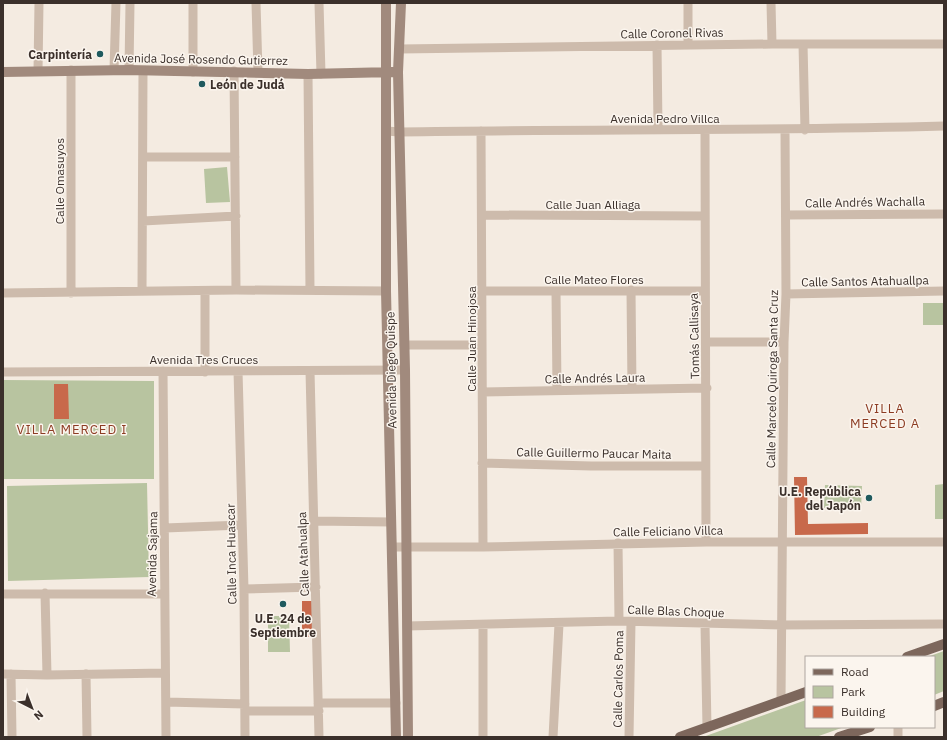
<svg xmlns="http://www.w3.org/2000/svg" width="947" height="740" viewBox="0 0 947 740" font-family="'IBM Plex Sans',sans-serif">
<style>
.green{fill:#b8c4a0}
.building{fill:#c8694b}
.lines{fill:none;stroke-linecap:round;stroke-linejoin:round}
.street{stroke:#cdbbac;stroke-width:9}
.secondary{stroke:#a18a7d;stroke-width:10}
.primary{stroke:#7d675c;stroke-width:10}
.poi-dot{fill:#1f5a5e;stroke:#fbf5ee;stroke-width:1.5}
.labels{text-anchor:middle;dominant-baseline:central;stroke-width:3;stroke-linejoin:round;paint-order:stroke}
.street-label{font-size:12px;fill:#3b302b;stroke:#fbf5ee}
.poi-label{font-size:12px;font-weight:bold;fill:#3b302b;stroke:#fbf5ee;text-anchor:end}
.neighbourhood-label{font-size:13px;letter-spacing:1px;fill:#8c3b22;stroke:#fbf5ee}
</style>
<rect width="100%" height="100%" fill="#f4ebe1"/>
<path class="green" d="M227 167 230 202 206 203 204 169Z
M923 303H944V325H923Z
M3 380 154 381V479H3Z
M147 483 149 577 8 581 7 486Z
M944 484V519H935V485Z
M825 485 862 486 861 509 824 508Z
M268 616H289L290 652H268Z
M944 651V691L934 695V657H927Z
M806 700V727H844L816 737H703Z"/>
<path class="building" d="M54 384H68L69 419H54Z
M794 477H807L808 524 868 523V534L795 535Z
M302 601H313L312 637H302Z"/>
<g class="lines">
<path class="street" d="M193 3V72
M256 3 258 72
M319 3 321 74
M688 3V45
M771 3 772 44
M803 44 805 130
M657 45 658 129
M400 49 772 44H944
M114 70 116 3
M129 70 130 3
M38 71 39 3
M234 71 236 290
M308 74 310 290
M705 130 706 542
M386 131 400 132C582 129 763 131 944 126
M481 131 483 547
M143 157H235
M482 215 704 216
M786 215 944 214
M143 221 236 216
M631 290 632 389
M142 291 143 71
M205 291V372
M483 291H705
M556 291 557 390
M3 293 236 290 386 291
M71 293V70
M786 294 944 291
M706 342H784
M404 345H481
M163 371 166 737
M238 371 244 589 245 737
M310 371 319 737
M3 372 405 370
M483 392 707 388
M482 463 591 466H705
M314 521 391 522
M165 528 242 525
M618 543 619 621
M392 547H483L706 542H944
M244 589 316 587
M45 593 47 675
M3 594H163
M705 624 707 727
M407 626 619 621 782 625 944 624
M3 674 47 675 165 673
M11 674 12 737
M86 674 87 737
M781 701 784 342 786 294 785 130
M166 702 245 704
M318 703H396
M245 711H319
M898 727V737
M483 737V625
M553 737 559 624
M629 737 631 622"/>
<path class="secondary" d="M386 3V291L396 737
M401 3 398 72 405 370 408 737
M3 72 129 70 308 74 393 72"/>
<path class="primary" d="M907 657 944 644
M934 706 944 702
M680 737 806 692
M839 737 870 727"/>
</g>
<g class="poi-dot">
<circle cx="100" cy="54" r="4"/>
<circle cx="202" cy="84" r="4"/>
<circle cx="869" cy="498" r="4"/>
<circle cx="283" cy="604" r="4"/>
</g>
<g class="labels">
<g class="street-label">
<text transform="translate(672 33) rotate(-1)">Calle Coronel Rivas</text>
<text transform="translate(201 59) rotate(1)">Avenida José Rosendo Gutierrez</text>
<text x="665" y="118">Avenida Pedro Villca</text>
<text transform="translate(59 181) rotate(-90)">Calle Omasuyos</text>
<text transform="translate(865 202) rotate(-1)">Calle Andrés Wachalla</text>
<text x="593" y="204">Calle Juan Alliaga</text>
<text x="594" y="279">Calle Mateo Flores</text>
<text transform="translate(865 281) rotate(-1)">Calle Santos Atahuallpa</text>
<text transform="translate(694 336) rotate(-91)">Tomás Callisaya</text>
<text transform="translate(471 339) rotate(-90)">Calle Juan Hinojosa</text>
<text x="204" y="359">Avenida Tres Cruces</text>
<text transform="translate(391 370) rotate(-91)">Avenida Diego Quispe</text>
<text transform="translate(595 378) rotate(-1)">Calle Andrés Laura</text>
<text transform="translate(772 379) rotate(-89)">Calle Marcelo Quiroga Santa Cruz</text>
<text transform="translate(594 453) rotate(1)">Calle Guillermo Paucar Maita</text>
<text transform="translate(668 531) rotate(-1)">Calle Feliciano Villca</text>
<text transform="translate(152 554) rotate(-89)">Avenida Sajama</text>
<text transform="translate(231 554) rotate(-91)">Calle Inca Huascar</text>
<text transform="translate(303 554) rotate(-92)">Calle Atahualpa</text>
<text transform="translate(676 611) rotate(2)">Calle Blas Choque</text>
<text transform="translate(618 679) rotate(-89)">Calle Carlos Poma</text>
</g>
<g class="poi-label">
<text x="92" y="54">Carpintería</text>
<text x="210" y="84" text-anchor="start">León de Judá</text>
<text x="861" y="491">U.E. República<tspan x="861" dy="14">del Japón</tspan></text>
<text x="283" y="618" text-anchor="middle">U.E. 24 de<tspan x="283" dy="14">Septiembre</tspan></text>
</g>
<g class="neighbourhood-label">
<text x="885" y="408">VILLA<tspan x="885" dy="15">MERCED A</tspan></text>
<text x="72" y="429">VILLA MERCED I</text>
</g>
</g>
<rect width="947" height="740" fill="none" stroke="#3b302b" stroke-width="8"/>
<rect x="805" y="656" width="130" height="72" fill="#fbf5ee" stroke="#aea6a0"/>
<rect x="813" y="669" width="20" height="6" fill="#7d675c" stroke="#aea6a0"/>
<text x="841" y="676" font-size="12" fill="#3b302b">Road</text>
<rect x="813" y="686" width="20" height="12" fill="#b8c4a0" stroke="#aea6a0"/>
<text x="841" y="696" font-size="12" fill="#3b302b">Park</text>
<rect x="813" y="706" width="20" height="12" fill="#c8694b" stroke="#aea6a0"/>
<text x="841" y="716" font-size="12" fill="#3b302b">Building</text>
<g transform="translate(32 708) rotate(138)" stroke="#fbf5ee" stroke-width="3" paint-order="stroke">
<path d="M0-3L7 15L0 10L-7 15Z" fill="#3b302b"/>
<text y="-6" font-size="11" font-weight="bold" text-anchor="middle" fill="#3b302b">N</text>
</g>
</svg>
